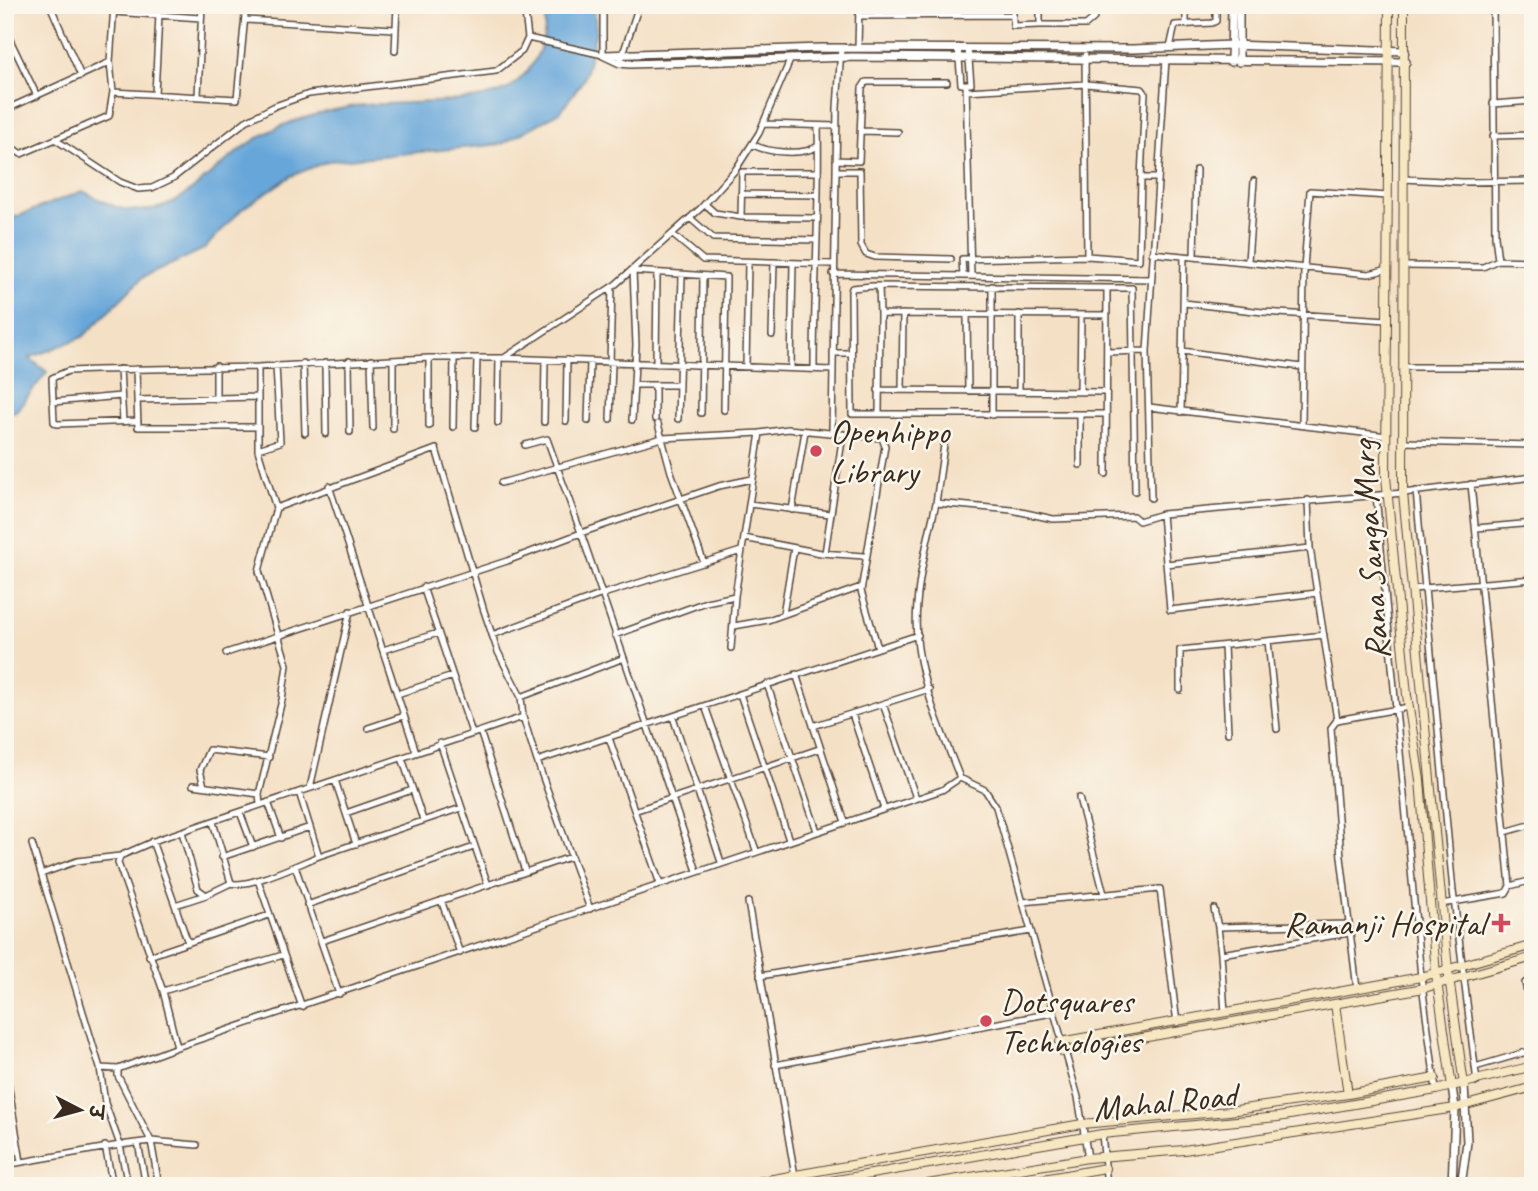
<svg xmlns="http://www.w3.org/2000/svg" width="1538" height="1191" viewBox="0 0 1538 1191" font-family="Caveat,'Playpen Sans Deva',sans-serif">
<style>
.water{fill:#66a6d9;stroke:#50687c;stroke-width:2}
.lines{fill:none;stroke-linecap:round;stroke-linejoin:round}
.minor-casing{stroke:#574537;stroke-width:8}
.tertiary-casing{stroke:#574537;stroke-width:10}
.secondary-casing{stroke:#574537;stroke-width:10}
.minor{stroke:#fff;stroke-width:5}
.tertiary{stroke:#fff;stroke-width:7}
.secondary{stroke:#f7e8c3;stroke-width:8}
.poi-dot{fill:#d1495b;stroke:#fbf7ec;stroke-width:2.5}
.labels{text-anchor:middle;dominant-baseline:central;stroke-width:5;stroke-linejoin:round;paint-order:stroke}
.poi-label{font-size:35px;fill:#3b2a1e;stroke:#fbf7ec;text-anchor:start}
.street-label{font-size:35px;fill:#3b2a1e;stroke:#fbf7ec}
</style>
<rect width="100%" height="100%" fill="#fbf7ec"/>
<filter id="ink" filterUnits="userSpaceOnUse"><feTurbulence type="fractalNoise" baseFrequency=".0143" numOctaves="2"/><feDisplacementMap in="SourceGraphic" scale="14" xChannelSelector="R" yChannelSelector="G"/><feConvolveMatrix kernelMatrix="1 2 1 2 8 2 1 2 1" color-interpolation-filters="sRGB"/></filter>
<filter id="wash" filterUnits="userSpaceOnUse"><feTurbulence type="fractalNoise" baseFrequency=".00686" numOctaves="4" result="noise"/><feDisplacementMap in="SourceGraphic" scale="28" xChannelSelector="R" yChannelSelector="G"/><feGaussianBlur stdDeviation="1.57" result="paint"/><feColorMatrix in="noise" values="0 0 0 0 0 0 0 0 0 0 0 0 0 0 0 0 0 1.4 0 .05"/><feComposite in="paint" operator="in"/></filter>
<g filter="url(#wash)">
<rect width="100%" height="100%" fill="#f4e0c5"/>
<path class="water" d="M544 5H594L596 31 584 79 560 112 502 144 328 161 291 176 242 209 204 249 142 278 83 337 29 358 47 372 16 411 5 414V221L82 191C96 197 115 209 131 210 174 215 199 182 230 158 249 142 271 129 294 121 316 114 338 108 362 105 397 102 481 105 509 88 536 70 550 37 544 5Z"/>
</g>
<g filter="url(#ink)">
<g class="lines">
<g class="minor-casing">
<path id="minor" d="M50 5 81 76
M679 5 686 8
M1013 5V26L1040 25V5
M1493 5 1495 236 1498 260 1533 261
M1531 5 1532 101
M114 12 201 18
M859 16 1013 15
M246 20 394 29
M1186 24V5
M1040 25H1086L1094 18V5
M5 28 11 42
M528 38 603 55V5
M5 45 11 42 37 96
M958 47 961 84H971L968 48
M858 48 859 5
M1170 48 1175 25 1212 23 1216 21V5
M395 51 397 5
M1085 55 1087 256 1139 260 1141 178H1156
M620 63 639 5
M966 84 971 276
M966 91 1086 84 1142 89 1145 93 1141 178
M113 92 237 99 246 5
M155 94 159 15
M198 96 202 5
M1493 104 1533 101
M5 110 110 62 114 5
M763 124 837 126
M861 131 898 132
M5 135 10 146 21 154 109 116 113 92 110 62
M1493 136 1533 135
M56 140 120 182 138 189 152 188 173 178 246 121 275 106 309 94 496 71 522 51 528 38 524 5
M752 144C767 153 803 156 818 146
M836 160 859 161 862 88 866 82H947
M836 171H860L861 245 866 254 875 257 951 259
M742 172H818
M1404 179 1462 182 1533 181
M741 194 817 195
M705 204 715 213 741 217 742 172
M741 217 816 218
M690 218 713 238 816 240
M673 235 703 260 834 264
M1152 253 1369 274 1388 269
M1194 256 1196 170
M1248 261 1254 181
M1404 266 1483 267 1498 260
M833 274 1151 279
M963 276 962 259 1087 256
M879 286 880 314
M1184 303 1263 312 1387 320
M967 314 968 391
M772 335 774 262
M1182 351 1302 367
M1107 352 1147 351
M833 353H851
M504 358 616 284 701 208 736 169 759 133 791 58
M371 360 373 428
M393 360V429
M349 361 350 432
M303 363 305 433
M325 363 326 434
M610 363 612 287
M656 364 657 274
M746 366 748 263
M258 367V450L276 508 259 571 287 665 282 700 259 794 260 805
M791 367 793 263
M1403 367H1533
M814 368C814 287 820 207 818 126
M120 369 123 422
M136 369 138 427H257
M634 385H678
M878 390 1106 392
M902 390 903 314
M1019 391V314
M1080 392 1081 315
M216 399V366
M138 400 257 397
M53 402 121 396
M1149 407 1387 436
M1181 412 1184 256
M701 413 703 276
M879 414 880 314 1107 315
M1106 414H852L851 292 852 288 872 286 1107 288
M992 415V286
M610 419 612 363
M655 419V385
M678 419 682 275
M632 420 636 345 633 271 726 277 724 410
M138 421 57 424 54 422 52 378 68 371 97 370 258 367 429 358H504L832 370
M566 421 567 360
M588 421 590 362
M544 422 545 360
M498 423 499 358
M658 424 671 472 704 563
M1302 424 1304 268 1310 191 1388 196
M429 426V358
M453 427 454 359
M475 427 477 359
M832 433 837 108 841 48
M1403 442 1533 445
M525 445 547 439 581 533 719 486 752 479
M261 448 280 442 276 365
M1080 465V414
M1106 474 1107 288H1132L1135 491
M501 483 662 438 760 433
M1471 484 1510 886
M329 486 416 752
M1416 491 1453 891 1477 1082
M1376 495 1421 977 1436 1090
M1151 498 1147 351 1166 59
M936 503 945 438
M749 504 830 514
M276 508 436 449 484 611 498 652 521 697
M792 510 805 431
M1162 514 1170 610 1317 593
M1477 528 1533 523
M744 538 821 553 864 556
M1310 548 1337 720
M825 553 843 434
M1166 564 1310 548 1308 500
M423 587 472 733
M1412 589 1533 579
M783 614 794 548
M734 626 768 620 861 587
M492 635 600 595 741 551
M615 635 706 602 735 596
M1268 641 1277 729
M1224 646 1228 733
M731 648 735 596 760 433 788 429 882 438 885 446 861 591 878 648
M383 650 438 633
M226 653 507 561 581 533 624 658 521 697 523 717 159 839 120 856 118 863 163 991 177 1047 942 790 960 778 985 790 996 807 1078 1097 1088 1158
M624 658 697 871
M796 674 845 822
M767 684 817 831
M1180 690V650L1324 635
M397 694 453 676
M740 694 789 840
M883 704 916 798
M705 706 756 850
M852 714 884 809
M523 717 537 761
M673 717 721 862
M813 726 929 689
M368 728 404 716
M480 731 525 871
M609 738 660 884
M440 743 488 885
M402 758 423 820
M960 778C944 737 924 692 918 648 911 602 926 548 936 503L1012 510 1053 519 1133 516 1139 521 1162 514 1403 493 1533 477
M335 780 356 844
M193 785 259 794
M204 786 200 770 209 750 269 757
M310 788 350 611
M1079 798 1104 894
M268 802 281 838
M637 810 819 749
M240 812 253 847
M346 813 412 790
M213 822 231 883C247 889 301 863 319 856L299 792
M182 832 198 889 206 895 231 883
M1505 832 1533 824
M152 841 175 905 206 895
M32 844 100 1068 118 1069
M319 856 461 808
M222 857 310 827
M295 866 339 994
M41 874 77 861 120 856
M258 880 302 1007
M441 900 460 953
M748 902 795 1176
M1023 902 1160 889 1177 1023
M1441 904 1506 893 1510 886 1533 880
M175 905 188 943
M307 905 474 847
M590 909 537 761 918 635
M1214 909 1218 927
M322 941 570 857
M1221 954 1218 927 1348 924
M149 956 269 915
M760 976 1031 931
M1533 978 1525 983 1533 1018
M1357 989 1341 857 1331 728 1337 720 1409 707
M163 991 283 955
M1225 1013 1221 954 1349 933
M5 1065 21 1162
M775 1065 1052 1013
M1475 1067 1533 1050
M1102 1134 1107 1186
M138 1143 146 1186
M105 1146 113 1186
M5 1165 120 1145 105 1103 100 1068
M128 1186 120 1145 151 1141 118 1076V1069L177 1047
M159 1186 151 1141 197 1145"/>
</g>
<g class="tertiary-casing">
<path id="tertiary" d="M603 55 620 63 630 64 852 57 1406 62
M604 55 821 48 1133 49 1232 45 1405 51
M1231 62 1232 5
M1239 62V5
M1452 1186 1455 1108 1452 1087
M1461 1186 1467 1142 1464 1085"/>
</g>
<g class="secondary-casing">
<path id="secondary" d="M1389 5 1386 477 1407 695 1420 780 1436 974 1452 1087
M1404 5 1403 493 1448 970 1464 1085
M1060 1042 1421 977 1533 945
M1063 1052 1424 988 1533 957
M1348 1094 1435 1078
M734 1186 1082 1124 1229 1111 1348 1094 1335 1004
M802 1186 1102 1134 1278 1117 1436 1090 1533 1066
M915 1186 1088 1158 1184 1150 1455 1108 1533 1087
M1004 1186 1105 1168"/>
</g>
<use href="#minor" class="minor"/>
<use href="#tertiary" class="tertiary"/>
<use href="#secondary" class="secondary"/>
</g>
</g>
<g class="poi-dot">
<circle cx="816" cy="451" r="7"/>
<path d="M1497.5 912.5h7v7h7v7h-7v7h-7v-7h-7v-7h7z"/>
<circle cx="986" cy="1021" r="7"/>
</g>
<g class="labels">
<g class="poi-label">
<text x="830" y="431">Openhippo<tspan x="830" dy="40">Library</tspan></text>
<text x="1485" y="923" text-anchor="end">Ramanji Hospital</text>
<text x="1000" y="1001">Dotsquares<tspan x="1000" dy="40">Technologies</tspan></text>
</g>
<g class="street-label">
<text transform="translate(1370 550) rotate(-94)">Rana Sanga Marg</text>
<text transform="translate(1165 1102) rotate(-6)">Mahal Road</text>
</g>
</g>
<rect width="1538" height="1191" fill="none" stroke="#fbf7ec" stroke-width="28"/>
<g transform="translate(80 1110) rotate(96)" stroke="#fbf7ec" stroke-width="5" paint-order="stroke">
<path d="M0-5L12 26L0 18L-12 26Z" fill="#3b2a1e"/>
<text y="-10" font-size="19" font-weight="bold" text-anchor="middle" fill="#3b2a1e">उ</text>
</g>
</svg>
